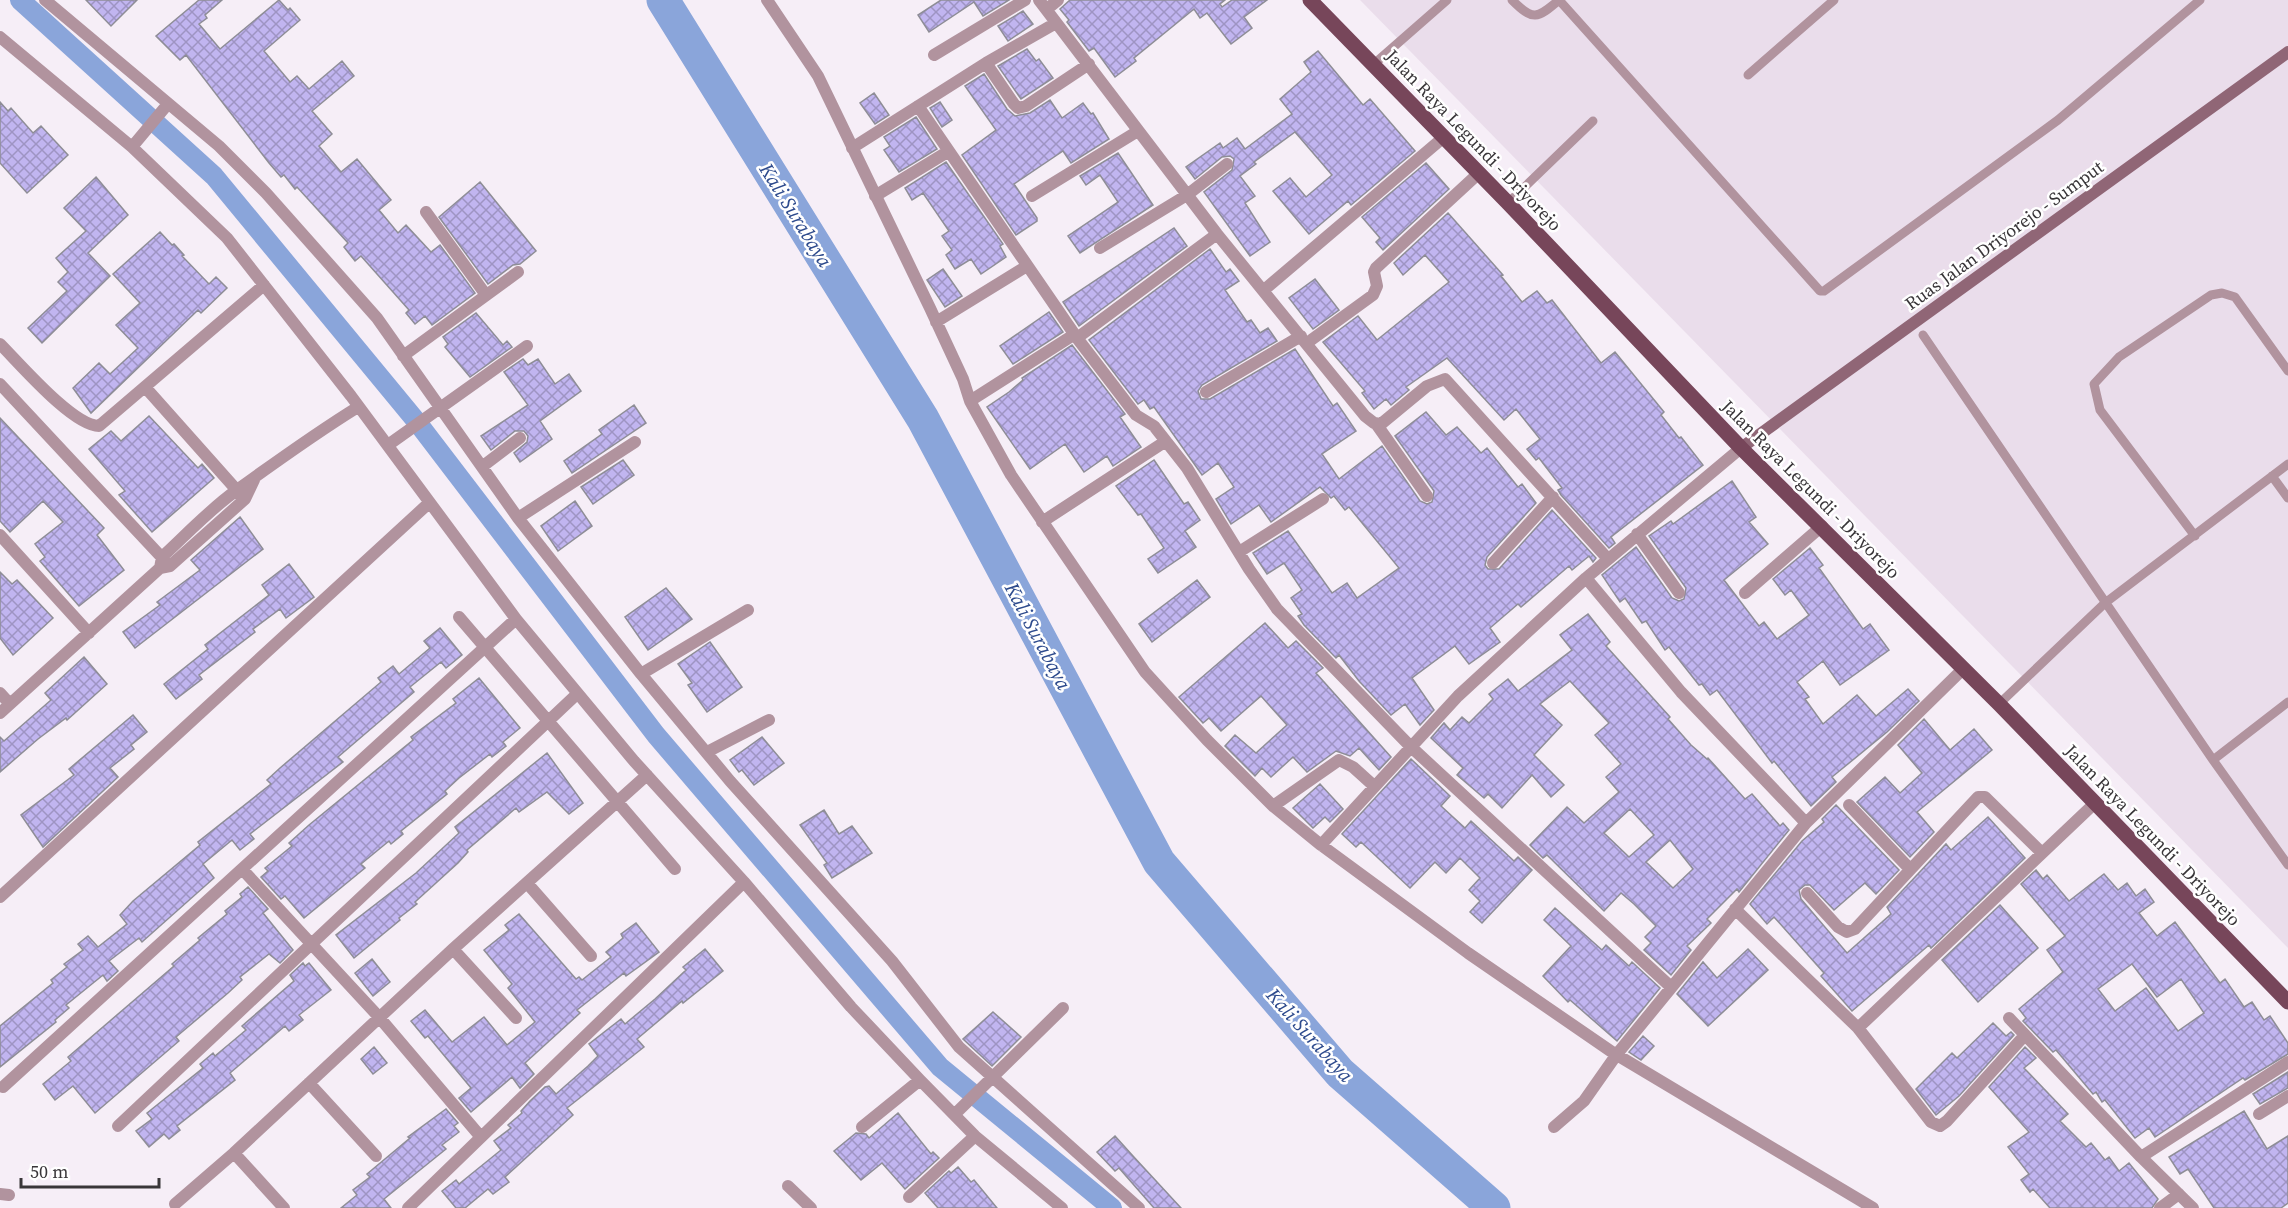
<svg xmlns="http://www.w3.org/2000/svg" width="2288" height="1208" viewBox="0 0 2288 1208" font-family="'Source Serif 4',serif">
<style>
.built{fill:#eaddeb}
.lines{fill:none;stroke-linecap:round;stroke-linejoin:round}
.canal{stroke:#8aa5da;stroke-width:20}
.river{stroke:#8aa5da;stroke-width:33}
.building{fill:url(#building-cross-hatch);stroke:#8e8d96;stroke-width:1.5;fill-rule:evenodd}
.lane{stroke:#b1939e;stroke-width:9}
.street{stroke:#b1939e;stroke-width:12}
.secondary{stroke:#906676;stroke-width:12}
.primary{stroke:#77465a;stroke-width:15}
.labels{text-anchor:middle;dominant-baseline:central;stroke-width:5;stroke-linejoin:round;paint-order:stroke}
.street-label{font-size:18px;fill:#393639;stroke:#fff}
.water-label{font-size:20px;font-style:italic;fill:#2e4b8d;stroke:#fff}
</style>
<defs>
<pattern id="building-cross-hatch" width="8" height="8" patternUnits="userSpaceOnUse" patternTransform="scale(1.5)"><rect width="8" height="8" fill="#c1b5f0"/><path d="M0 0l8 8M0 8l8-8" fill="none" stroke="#9e94c3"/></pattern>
</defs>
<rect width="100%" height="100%" fill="#f6eef7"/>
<path class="built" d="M1360 0H2288V948Z"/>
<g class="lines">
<path class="canal" d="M20 0 214 176 417 422 656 735 940 1067 1112 1208"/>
<path class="river" d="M663 0 923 419 1159 862 1340 1073 1494 1208"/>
</g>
<path class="building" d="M86 0H137L111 26Z
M199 0H222L205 15 207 18 199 24 220 49 279 0 288 10 290 8 300 20 264 51 290 82 297 76 309 89 342 61 354 76 312 111 332 134 319 146 341 172 357 159 391 200 379 210 398 233 406 225 431 252 440 245 475 293 432 325 425 316 415 324 406 313 409 310 361 256 355 261 344 247 348 243 297 187 295 189 284 175 281 177 269 163 186 55 180 60 156 36Z
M941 0H1009L983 16 974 2 929 32 918 15Z
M1070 0H1225L1220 4 1222 7 1232 0H1267L1244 17 1252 28 1231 44 1207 13 1200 18 1194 9 1134 58 1136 61 1115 77 1094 48 1089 51 1067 22 1069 20 1060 9Z
M1023 11 1033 24 1008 41 998 26Z
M1027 49 1036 61 1039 59 1053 78 1021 99 998 66Z
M1318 51 1363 105 1370 99 1415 151 1351 205 1348 201 1309 234 1273 191 1290 178 1306 197 1332 175 1295 132 1254 162 1256 164 1240 176 1255 196 1245 203 1270 242 1250 256 1204 192 1232 170 1234 159 1230 156 1222 157 1195 179 1186 167 1220 143 1223 148 1237 138 1245 149 1292 114 1280 99 1311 72 1304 62Z
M984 74 1007 109 1015 116 1030 113 1050 100 1062 118 1083 103 1091 114 1093 113 1109 139 1071 163 1063 151 1014 184 1037 218V221L1016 235 962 155 996 130 965 86Z
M874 93 889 115 875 124 860 103Z
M0 102 8 111 11 108 33 133 41 126 68 155 27 193 0 163Z
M940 102 952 120 942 127 930 108Z
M916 117 937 149 899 172 884 150 890 146 884 137Z
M1118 153 1153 205 1080 253 1068 236 1118 202 1100 175 1086 185 1080 176Z
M946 162 1003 244 1000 246 1006 257 981 274 971 259 955 269 946 255 952 250 942 236 949 231 923 193 912 200 905 188Z
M1426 163 1449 189 1383 250 1376 242 1380 238 1362 217Z
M96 177 128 215 88 253 110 276 42 343 28 328 67 291 58 282 68 272 56 258 86 231 64 208Z
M480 182 536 251 520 264 513 265 488 284 439 217Z
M1448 213 1503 275 1501 276 1522 302 1537 291 1547 303 1552 300 1601 363 1615 352 1664 412 1661 415 1679 438 1681 437 1703 465 1611 537 1615 543 1609 548 1561 495 1558 490 1562 488 1539 458 1536 460 1527 449 1540 439 1516 409 1504 420 1447 358 1406 387 1409 390 1391 405 1386 399 1374 409 1362 393 1365 391 1323 342 1358 316 1377 340 1449 282 1425 255 1403 275 1394 263Z
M1174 228 1187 246 1079 326 1063 302Z
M160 232 172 245 174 244 184 255 182 256 209 284 216 277 227 288 201 313 198 310 91 413 73 388 99 363 110 374 138 348 116 325 140 303 113 274Z
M1210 249 1226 272 1230 269 1239 281 1225 290 1247 322 1251 320 1260 333 1268 328 1277 341 1202 385 1198 391 1201 399H1210L1295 349 1333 406 1337 403 1356 431 1322 454 1339 479 1382 446 1420 501 1427 504 1432 502 1434 491 1395 436 1426 412 1446 435 1457 427 1481 453 1487 448 1518 487 1522 484 1536 503 1487 557 1485 565 1488 569H1499L1552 510 1596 558 1593 562 1589 556 1572 570 1569 566 1521 607 1518 604 1490 628 1500 642 1469 664 1455 646 1412 678 1434 710 1420 725 1405 704 1391 715 1359 681 1339 655 1336 658 1304 625 1298 616 1302 614 1291 598 1302 590 1284 563 1267 574 1253 553 1288 531 1332 593 1347 583 1357 598 1399 568 1349 507 1345 510 1334 496 1331 498 1320 487 1271 522 1259 505 1231 524 1216 499 1234 487 1218 463 1202 475 1154 407 1150 409 1144 400 1138 404 1089 340Z
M943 269 962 296 945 307 927 280Z
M1315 279 1339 310 1313 329 1289 298Z
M1049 312 1063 332 1013 364 1000 346Z
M476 313 503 345 507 341 512 347 470 377 445 347 448 344 443 337Z
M1072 345 1125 414 1120 417 1141 447 1113 466 1107 456 1084 472 1065 444 1030 469 987 407 1009 392 1023 380 1022 378Z
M523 359 528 365 538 359 555 384 569 374 581 391 540 421 552 439 520 462 514 453 527 442 528 436 524 431H515L491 450 481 436 528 405 504 372Z
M634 405 646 423 572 473 564 461 602 434 599 430Z
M149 416 198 468 202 464 214 478 152 532 119 495 125 491 89 449 111 431 121 441Z
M0 418 104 528 97 535 124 570 79 606 40 561 45 557 35 544 63 522 43 501 10 532 0 521Z
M623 460 634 475 593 504 581 487Z
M1154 460 1184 504 1188 502 1200 520 1185 531 1196 547 1158 573 1148 559 1164 548 1141 514 1138 515 1116 486Z
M1732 481 1756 517 1749 522 1768 544 1724 580 1759 626 1764 622 1777 639 1809 615 1791 590 1785 595 1773 579 1810 548 1823 565 1819 568 1863 629 1870 624 1889 650 1840 685 1823 661 1797 682 1809 697 1805 699 1823 724 1857 695 1876 716 1908 689 1919 701 1887 732 1832 777 1836 782 1811 806 1774 761 1772 763 1717 690 1710 695 1702 684 1699 685 1669 647 1665 650 1646 621 1642 623 1625 598 1620 602 1602 575 1636 547 1672 598 1679 601 1684 599 1686 588 1649 536 1671 521 1673 524Z
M575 501 592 526 558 551 541 526Z
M240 517 263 549 135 648 123 632 160 605 157 602 200 570 191 560Z
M289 564 314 597 286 618 280 609 253 629 255 632 199 675 202 679 176 699 164 684 208 649 205 645 269 595 262 585Z
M0 572 12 584 17 580 53 618 13 655 0 638Z
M1197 580 1210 597 1152 642 1139 624Z
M666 588 692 619 648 650 625 617Z
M1588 614 1610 642 1606 646 1670 717 1668 719 1691 745 1707 759 1708 758 1745 799 1752 794 1780 826 1783 823 1789 830 1739 892 1737 889 1707 919 1711 923 1687 946 1691 950 1671 975 1644 950 1651 943 1645 937 1656 926 1634 904 1621 893 1604 911 1547 855 1543 858 1530 845 1567 807 1584 823 1619 792 1606 777 1621 764 1595 735 1609 723 1570 681 1540 704 1562 725 1534 755 1564 785 1551 797 1532 775 1502 808 1488 794 1484 798 1457 775 1463 768 1431 738 1444 723 1450 730 1462 717 1469 723 1493 699 1489 694 1508 679 1518 691 1572 650 1560 635ZM1630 809 1654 835 1629 857 1604 833ZM1670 840 1693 869 1673 888 1646 862Z
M1265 623 1288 648 1296 641 1323 668 1316 673 1391 757 1379 770 1359 748 1350 756 1336 751 1307 772 1293 757 1271 777 1262 768 1255 776 1225 746 1235 735 1256 753 1287 725 1261 696 1221 731 1209 718 1203 723 1179 697Z
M440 628 462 655 446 668 441 662 410 687 414 692 338 757 343 762 250 834 254 839 240 850 232 840 203 864 214 878 142 942 139 938 109 961 118 971 107 981 103 975 66 1005 69 1008 55 1020 56 1022 0 1067V1026L53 983 51 980 67 967 64 964 83 950 78 944 88 936 98 947 127 924 120 915 133 901 200 845 198 842 271 784 267 780 280 768 381 682 378 678 393 666 399 674 430 648 424 641Z
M710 642 742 687 707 712 688 685 692 683 678 664Z
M84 657 107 684 67 720 66 718 38 739 0 772V737L4 741 51 700 45 693Z
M479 678 520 728 503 742 506 746 492 757 490 754 459 778 445 791 447 794 401 831 403 834 391 844 389 841 361 864 365 868 304 918 285 896 281 899 261 877 268 871 265 868 292 846 289 843 309 825 413 740 411 737 456 703 453 699Z
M133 715 147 732 131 745 134 749 110 768 118 777 43 847 21 815 74 775 69 769Z
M1924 719 1950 750 1974 729 1992 750 1917 812 1934 832 1910 857 1857 802 1885 777 1900 793 1922 773 1898 745Z
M762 737 784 763 754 785 742 770 739 772 730 760Z
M547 753 583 803 569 814 547 792 519 812 516 808 467 850 468 852 458 863 415 902 417 904 399 918 400 920 354 958 336 935 416 873 459 833 455 827Z
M1411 759 1450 796 1441 806 1465 828 1471 821 1514 861 1518 857 1532 870 1482 923 1470 912 1480 901 1469 890 1480 878 1460 858 1446 873 1435 862 1410 888 1361 842 1356 847 1342 834Z
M1320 784 1343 809 1330 822 1325 817 1313 828 1293 808Z
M1836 805 1899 870 1876 894 1865 883 1834 910 1810 885H1805L1799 890 1801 899 1847 953 1891 914 1887 907 1946 844 1951 850 1988 817 2025 858 1931 948 1929 945 1852 1011 1821 976 1824 973 1774 917 1767 924 1750 904 1802 841 1824 822 1822 819Z
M824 810 839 834 852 826 872 853 832 878 824 865 827 863 800 825Z
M2036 870 2043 879 2047 875 2069 901 2104 874 2118 890 2127 883 2136 896 2145 889 2154 902 2139 913 2157 936 2175 922 2220 983 2225 979 2244 1007 2252 1002 2264 1020 2270 1016 2288 1043V1054L2245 1080 2243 1078 2155 1137 2149 1128 2135 1138 2105 1100 2102 1102 2096 1092 2093 1094 2056 1050 2053 1052 2023 1021 2026 1018 2019 1009 2063 972 2047 950 2065 936 2021 884ZM2132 964 2157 997 2181 979 2204 1013 2178 1031 2146 988 2115 1011 2098 989Z
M248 887 268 909 263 913 293 950 280 963 269 954 240 977 242 980 228 993 176 1037 179 1041 95 1113 73 1086 55 1100 43 1084 71 1061 68 1057 174 966 172 964 200 940 198 938 227 914 225 911 242 897 240 894Z
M2000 905 2038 948 1978 1002 1942 960Z
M1555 908 1602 950 1606 945 1629 966 1632 962 1660 988 1617 1041 1570 1000 1568 1002 1543 976 1571 946 1544 920Z
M519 914 576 979 579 977 582 980 611 957 606 952 623 938 621 934 636 923 659 952 626 976 624 973 577 1010 580 1013 525 1063 534 1074 520 1088 512 1077 471 1112 459 1098 471 1088 428 1036 425 1038 411 1021 425 1010 452 1042 484 1017 507 1045 535 1022 508 988 512 984 484 950 509 930 505 925Z
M705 949 723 971 683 1003 682 1001 637 1039 644 1047 567 1108 573 1115 505 1177 509 1182 493 1194 488 1189 465 1208H456L442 1191 456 1180 459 1184 501 1150 494 1141 511 1128 508 1125 522 1113 521 1111 530 1101 545 1087 549 1086 556 1094 588 1066 598 1056 589 1044 621 1019 625 1024 655 999 686 970 683 967Z
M1748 949 1768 970 1708 1026 1677 994 1703 962 1717 978Z
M372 959 390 982 373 996 355 973Z
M303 963 305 966 309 963 331 990 299 1015 303 1020 289 1031 285 1026 230 1073 235 1080 177 1126 180 1130 169 1139 164 1134 149 1147 136 1131 152 1119 147 1113 203 1068 200 1064 213 1053 215 1056 246 1030 242 1026 294 981 290 975Z
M993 1012 1021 1037 992 1066 963 1039Z
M1993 1023 2006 1036 2011 1032 2014 1035 1959 1096 1936 1115 1916 1089 1952 1053 1957 1058Z
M1643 1036 1654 1046 1641 1060 1629 1052Z
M374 1047 387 1063 373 1074 361 1059Z
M2025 1047 2036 1058 2024 1068 2068 1114 2060 1121 2086 1147 2091 1143 2105 1160 2109 1157 2119 1171 2129 1163 2158 1199 2152 1208H2050L2033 1189 2030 1192 2021 1180 2029 1174 2008 1147 2029 1132 1989 1087Z
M2288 1072V1088L2260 1104 2253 1094Z
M446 1109 458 1123 454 1126 459 1132 442 1145 446 1149 384 1199 391 1208H341L357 1195 353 1190 370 1177 367 1174 410 1138 408 1137Z
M2244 1111 2267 1149 2288 1136V1203L2281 1208H2214L2188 1169 2180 1174 2169 1157Z
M898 1113 931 1154 933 1152 939 1158 905 1189 882 1163 861 1180 834 1151 856 1133 866 1134 869 1138Z
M1115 1136 1133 1156 1181 1208H1154L1119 1168 1115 1171 1097 1152Z
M958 1167 971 1182 974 1180 997 1208H938L925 1193 949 1171 951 1173Z"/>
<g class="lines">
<path class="lane" d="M1512 0C1533 21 1537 19 1559 0
M1559 0 1820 291H1824L2058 120 2200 0
M1374 64 1447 0
M1748 75 1834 0
M1508 203 1593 121
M1923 335 2213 760 2288 865
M2272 476 2288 498
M2195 536 2100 410 2094 384 2119 357 2211 295 2222 293 2235 297 2288 371
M1999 704 2105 603 2288 464
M2213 760 2288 702"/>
<path class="street" d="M45 0 219 146 266 193 377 318 518 518 641 674 730 781 892 961 959 1047 1139 1208
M767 0 818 76 930 308 963 379 970 401 1011 475 1145 672 1207 740 1273 806 1321 845 1468 953 1612 1052 1873 1208
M1039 0 1217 234 1365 416 1374 423 1381 424 1427 386 1445 379 1608 559
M1047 9 1058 0
M1056 23 986 63 1014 104 1018 108 1026 106 1089 64
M0 37 132 147 227 238 351 396 516 619 634 761 744 882 851 1007 920 1080 975 1136 1062 1208
M934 55 1025 0
M918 106 1077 338 1136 415 1154 426 1187 468 1249 569 1277 609 1410 746 1671 987
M132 147 167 105
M852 148 986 63
M875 196 949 151
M1032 196 1138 131
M426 212 486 295
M1100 248 1187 195 1227 164
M1264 290 1444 137
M936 322 1027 266
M1077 338 1217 234
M1307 343 1373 295 1377 286 1374 272 1376 268 1479 173
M0 344C20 364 73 426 99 426L264 285
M403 356 518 272
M0 384 167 563
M145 387 242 496
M1206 392 1301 336
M970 401 1075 334
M1377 425 1427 496
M388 445 527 346
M483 466 520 438
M518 518 635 442
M1042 522 1166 441
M1637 534 1679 593
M0 535 89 633
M1239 552 1323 499
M1493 563 1553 497
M160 568 162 557C186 535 210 509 237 490 277 461 316 433 358 407
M1586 578 1681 692 1806 823
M1745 593 1822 526
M459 617 675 869
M641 674 748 610
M0 693 10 704
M0 713 160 568 170 566 245 499 254 480
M707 752 769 720
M1849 805 1909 868
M1273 806 1339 760 1353 767 1374 786
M1321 845 1458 696 1586 578 1741 448
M242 869 379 1017 480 1136
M527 883 591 956
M1807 893 1838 927 1847 932 1855 929 1978 797H1985L2042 853
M0 897 429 503
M1735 909 1858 1028 1931 1122 1940 1126 1947 1121 2025 1035
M453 949 516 1018
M2009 1018 2141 1157 2193 1208
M1858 1028 2095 803
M309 1083 376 1156
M3 1087 516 619
M955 1114 1063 1008
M2259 1114 2288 1096
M118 1126 577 694
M862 1127 920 1080
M1554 1127 1584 1101 1617 1054 1806 823 1963 669
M234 1153 284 1208
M2141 1157 2288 1062
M788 1186 811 1208
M0 1194 9 1195
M909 1197 975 1136
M175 1204 234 1153 453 949 647 775
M408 1208 744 882
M2160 1208 2179 1194"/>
<path class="secondary" d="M1741 448 2288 52"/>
<path class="primary" d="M1310 0 1508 203 1741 448 1999 704 2288 1002"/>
</g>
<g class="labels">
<g class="street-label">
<text transform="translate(1474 140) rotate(46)">Jalan Raya Legundi - Driyorejo</text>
<text transform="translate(2004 235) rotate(-36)">Ruas Jalan Driyorejo - Sumput</text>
<text transform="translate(1811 489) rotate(45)">Jalan Raya Legundi - Driyorejo</text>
<text transform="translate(2153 835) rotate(46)">Jalan Raya Legundi - Driyorejo</text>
</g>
<g class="water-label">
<text transform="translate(796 215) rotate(58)">Kali Surabaya</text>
<text transform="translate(1038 636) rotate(62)">Kali Surabaya</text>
<text transform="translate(1310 1035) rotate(48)">Kali Surabaya</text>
</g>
</g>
<path d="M21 1178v9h138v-9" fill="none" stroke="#393639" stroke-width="3"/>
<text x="30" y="1178" font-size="18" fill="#393639" stroke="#ffffff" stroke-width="4.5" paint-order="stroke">50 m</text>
</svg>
